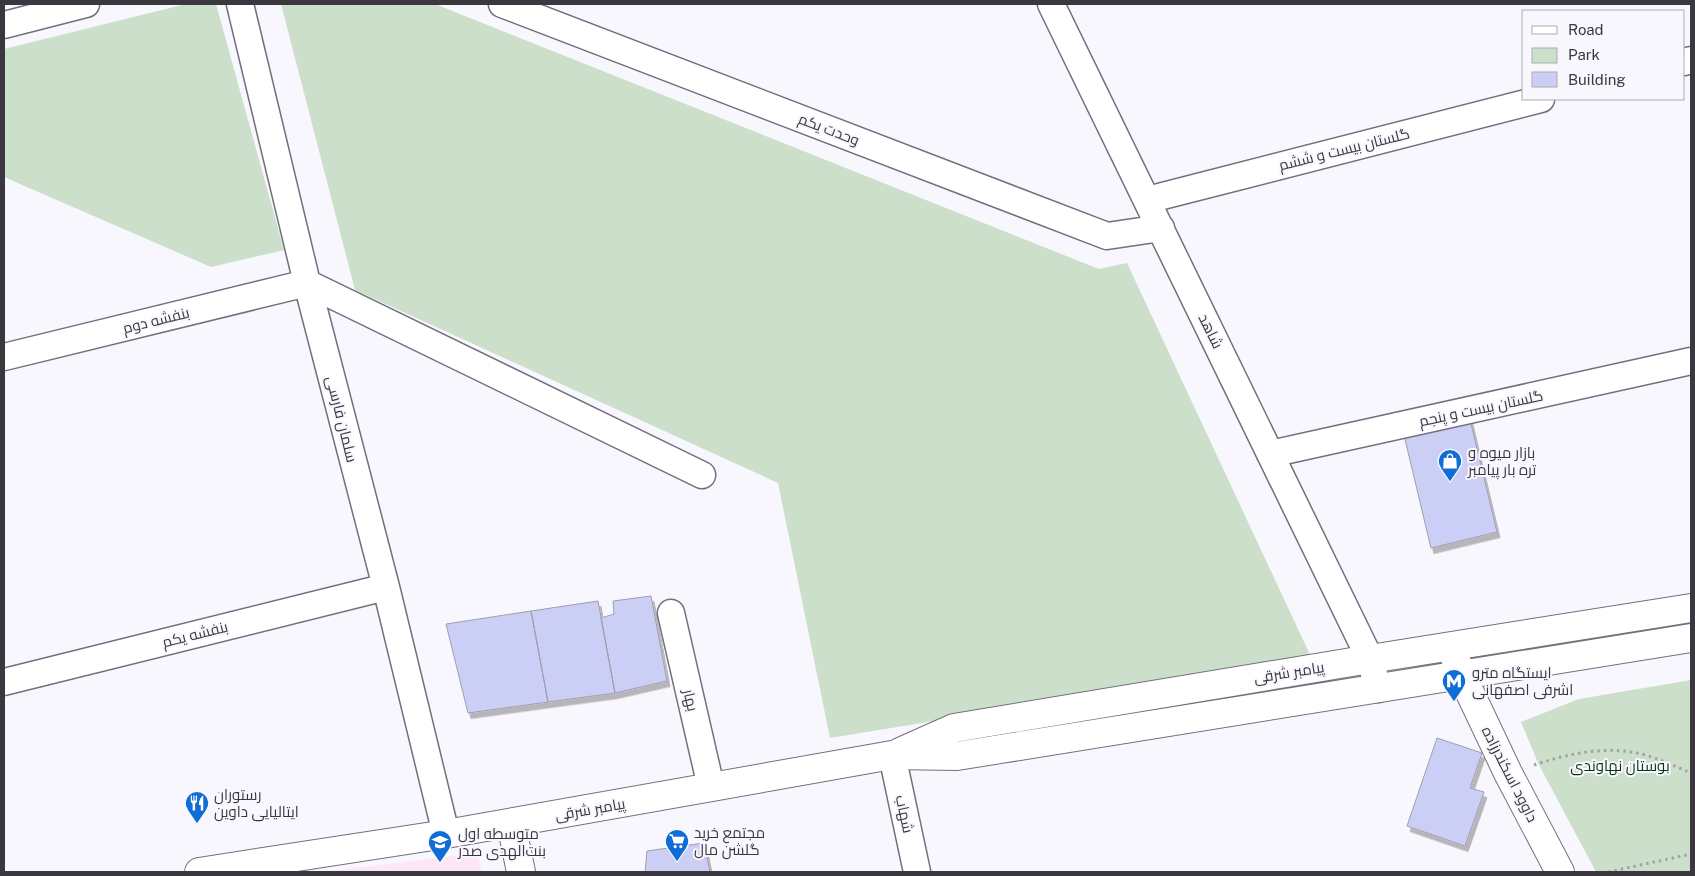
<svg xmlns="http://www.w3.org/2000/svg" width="1695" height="876" viewBox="0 0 1695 876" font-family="'Public Sans',Cairo,sans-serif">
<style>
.education{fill:#fee7f4}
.green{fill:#cbdfcb}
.building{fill:#cbcef5;stroke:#9d9ead;filter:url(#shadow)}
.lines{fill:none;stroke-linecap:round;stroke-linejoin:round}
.street-casing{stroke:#736f7d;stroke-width:29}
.secondary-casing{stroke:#736f7d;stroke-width:30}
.path{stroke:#a4a2a9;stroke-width:3;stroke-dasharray:2.5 4;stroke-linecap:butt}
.street{stroke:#fff;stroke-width:26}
.secondary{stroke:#fff;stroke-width:28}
.labels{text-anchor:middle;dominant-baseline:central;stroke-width:4;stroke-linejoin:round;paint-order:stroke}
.street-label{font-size:15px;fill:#3a383e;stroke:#f9f7fe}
.poi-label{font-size:15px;fill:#3a383e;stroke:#f9f7fe;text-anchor:start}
.park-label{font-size:15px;fill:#06360d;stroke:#f9f7fe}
</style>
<defs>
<filter id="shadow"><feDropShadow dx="3" dy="5.5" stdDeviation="0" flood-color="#0004"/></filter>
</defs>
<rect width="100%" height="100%" fill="#f9f7fe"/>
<path class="education" d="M477 853 482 872H322Z"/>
<path class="green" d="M186 4H216L284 250 211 267 4 177V49Z
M281 4H435L1099 269 1127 263 1312 659 830 738 778 483 355 290Z
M1691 680V872H1596L1538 763 1521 722 1579 699Z"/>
<path class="building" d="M1469 415 1497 532 1431 548 1403 431Z
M651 596 667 681 615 693 601 618 614 614 613 601Z
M598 601 615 693 548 702 531 611Z
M531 611 548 702 468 713 446 624Z
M1437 738 1482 753 1470 788 1484 792 1465 846 1407 826Z
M704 843 710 872H645L647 851Z"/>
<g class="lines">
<g class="street-casing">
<path id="street" d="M240 4 307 283 386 587 446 834
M502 4 1107 236 1161 228
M1051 4 1370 659 1378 689
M4 25 86 4
M1684 62 1691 60
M1147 200 1541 99
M4 357 307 283 702 475
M1270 454 1691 361
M671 613 711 787
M4 682 386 587
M892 755 917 872"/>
</g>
<g class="secondary-casing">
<path id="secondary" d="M1455 658 1462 676 1508 773 1560 872
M900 752 954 728 1370 659 1691 608
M511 823 521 872
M199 872 446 834 892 755 957 756 1691 638"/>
</g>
<path class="path" d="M1534 765C1567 754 1603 746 1637 753 1656 757 1674 766 1691 773
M1608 872 1691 854"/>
<use href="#street" class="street"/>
<use href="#secondary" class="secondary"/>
</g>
<defs>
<g id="shop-pin" transform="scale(1.25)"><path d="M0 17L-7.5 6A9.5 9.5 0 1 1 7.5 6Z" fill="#0f6dd6" stroke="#f9f7fe"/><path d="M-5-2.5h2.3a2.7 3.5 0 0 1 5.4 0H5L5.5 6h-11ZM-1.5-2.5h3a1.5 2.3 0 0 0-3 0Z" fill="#fff"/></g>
<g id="metro-pin" transform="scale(1.25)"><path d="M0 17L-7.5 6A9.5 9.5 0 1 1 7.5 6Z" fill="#0f6dd6" stroke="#f9f7fe"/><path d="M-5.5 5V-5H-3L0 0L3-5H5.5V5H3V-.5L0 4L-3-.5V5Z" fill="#fff"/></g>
<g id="restaurant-pin" transform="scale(1.25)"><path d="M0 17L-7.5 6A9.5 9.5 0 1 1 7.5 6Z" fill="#0f6dd6" stroke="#f9f7fe"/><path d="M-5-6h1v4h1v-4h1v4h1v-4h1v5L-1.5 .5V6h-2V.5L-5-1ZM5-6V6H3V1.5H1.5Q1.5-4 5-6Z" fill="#fff"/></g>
<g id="supermarket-pin" transform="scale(1.25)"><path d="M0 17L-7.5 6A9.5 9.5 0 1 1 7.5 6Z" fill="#0f6dd6" stroke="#f9f7fe"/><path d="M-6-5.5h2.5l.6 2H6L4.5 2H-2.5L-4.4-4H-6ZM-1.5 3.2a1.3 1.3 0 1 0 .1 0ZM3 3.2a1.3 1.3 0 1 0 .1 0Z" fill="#fff"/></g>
<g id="school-pin" transform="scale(1.25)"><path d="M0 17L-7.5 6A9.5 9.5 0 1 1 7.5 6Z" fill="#0f6dd6" stroke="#f9f7fe"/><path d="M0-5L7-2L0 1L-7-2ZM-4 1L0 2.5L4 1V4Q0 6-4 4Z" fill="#fff"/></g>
</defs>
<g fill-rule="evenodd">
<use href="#shop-pin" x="1450" y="461"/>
<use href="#metro-pin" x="1454" y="681"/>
<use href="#restaurant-pin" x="197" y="803"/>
<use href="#supermarket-pin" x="677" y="841"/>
<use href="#school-pin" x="440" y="842"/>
</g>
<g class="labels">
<g class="street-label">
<text transform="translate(829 129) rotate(21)">وحدت یکم</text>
<text transform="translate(1344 149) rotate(-14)">گلستان بیست و ششم</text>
<text transform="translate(156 320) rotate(-14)">بنفشه دوم</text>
<text transform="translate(1211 331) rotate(64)">شاهد</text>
<text transform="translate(1481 408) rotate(-12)">گلستان بیست و پنجم</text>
<text transform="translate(342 419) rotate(76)">سلمان فارسی</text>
<text transform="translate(195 634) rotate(-14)">بنفشه یکم</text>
<text transform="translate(1289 672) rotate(-9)">پیامبر شرقی</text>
<text transform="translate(691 700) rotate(77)">بهار</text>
<text transform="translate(1510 774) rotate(63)">داوود اسکندرزاده</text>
<text transform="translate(590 809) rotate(-10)">پیامبر شرقی</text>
<text transform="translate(905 814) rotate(78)">شهاب</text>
</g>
<g class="poi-label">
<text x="1468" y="452">بازار میوه و<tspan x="1468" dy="17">تره بار پیامبر</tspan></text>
<text x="1472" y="672">ایستگاه مترو<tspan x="1472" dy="17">اشرفی اصفهانی</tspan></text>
<text x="214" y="794">رستوران<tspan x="214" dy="17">ایتالیایی داوین</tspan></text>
<text x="694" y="832">مجتمع خرید<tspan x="694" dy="17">گلشن مال</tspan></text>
<text x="458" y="833">متوسطه اول<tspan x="458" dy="17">بنت‌الهدی صدر</tspan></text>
</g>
<g class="park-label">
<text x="1620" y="765">بوستان نهاوندی</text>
</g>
</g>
<rect width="1695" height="876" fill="none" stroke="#3a383e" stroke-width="10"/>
<rect x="1522" y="10" width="162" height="90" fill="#f9f7fe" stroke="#adabb1"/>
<rect x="1532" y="26" width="25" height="8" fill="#ffffff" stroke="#adabb1"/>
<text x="1568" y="35" font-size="15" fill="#3a383e">Road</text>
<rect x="1532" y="48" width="25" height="15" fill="#cbdfcb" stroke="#adabb1"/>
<text x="1568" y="60" font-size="15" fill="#3a383e">Park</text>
<rect x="1532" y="72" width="25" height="15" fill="#cbcef5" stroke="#adabb1"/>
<text x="1568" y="85" font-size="15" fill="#3a383e">Building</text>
</svg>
